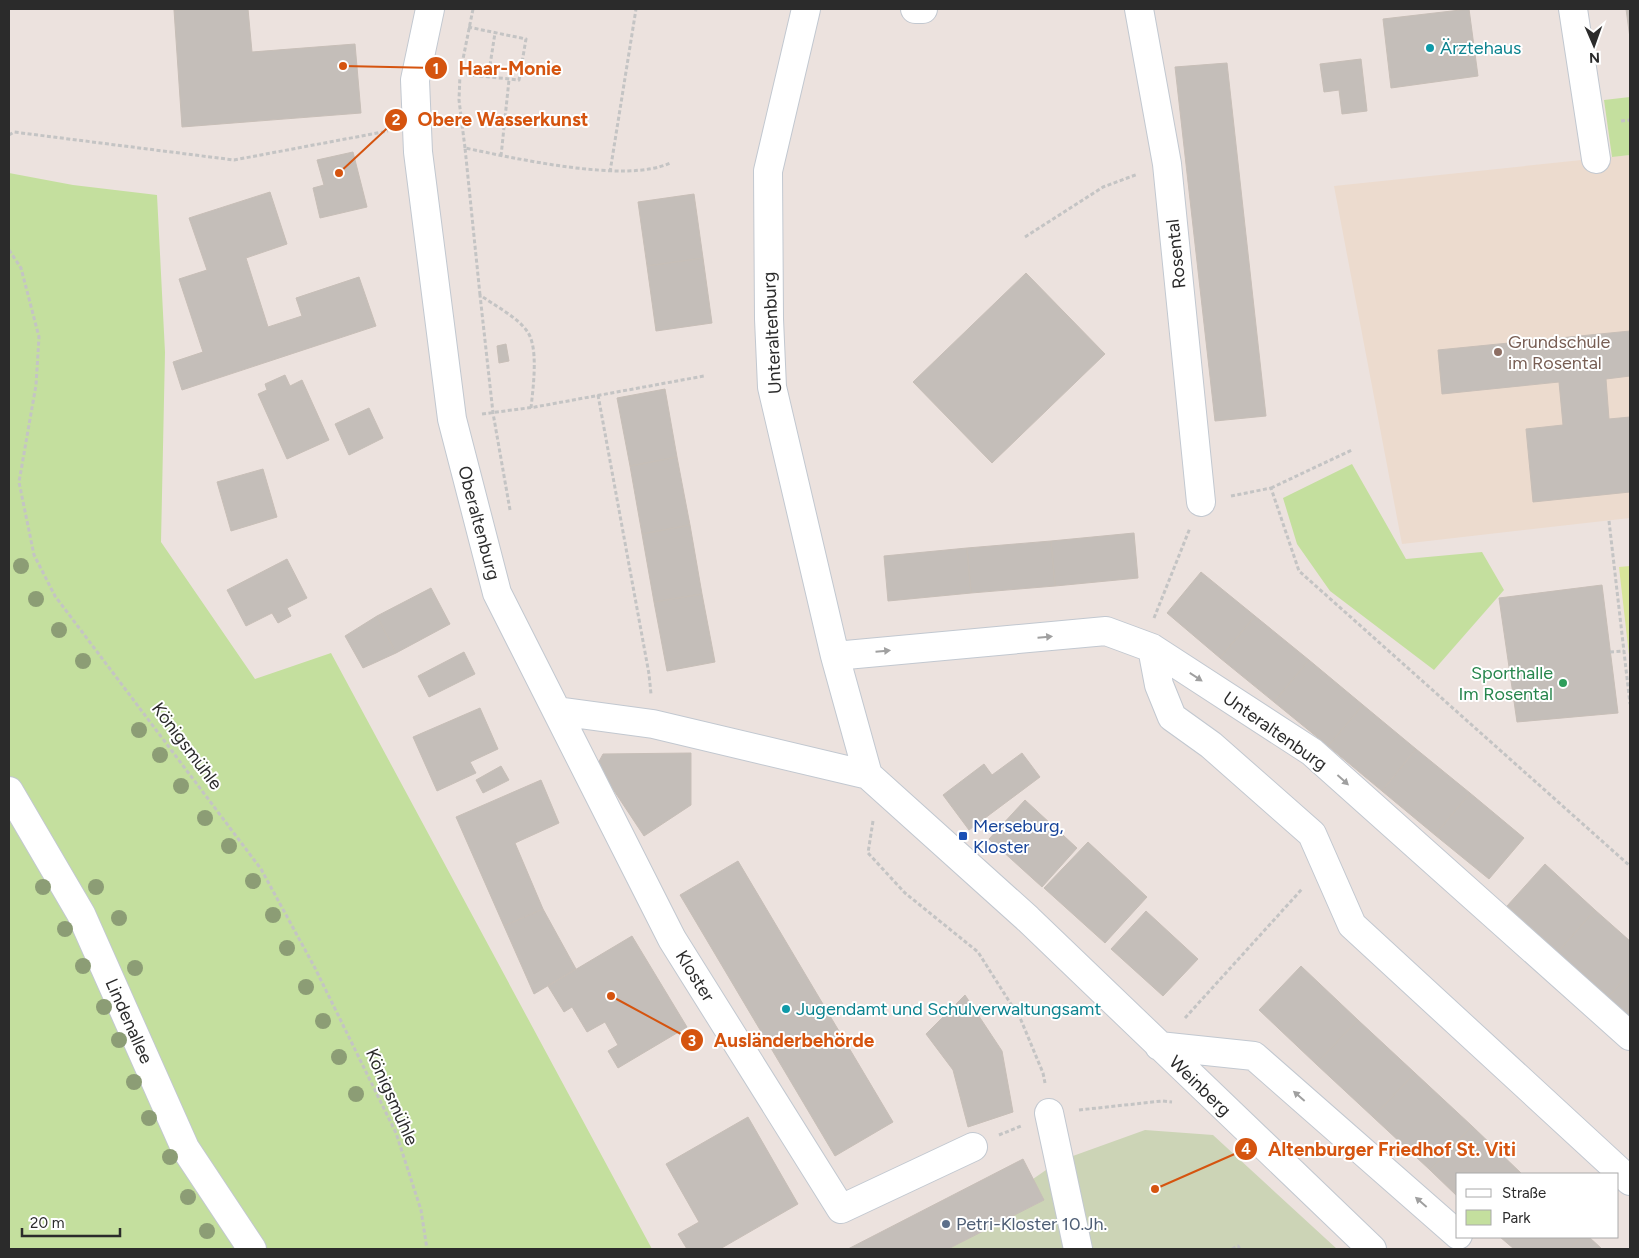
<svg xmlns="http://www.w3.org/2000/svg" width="1639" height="1258" viewBox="0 0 1639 1258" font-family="Figtree,sans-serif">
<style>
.education{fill:#ecdbce}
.green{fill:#c4df9e}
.cemetery{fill:#ccd4b6}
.pitch{fill:#d8e59a}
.building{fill:#c4beb9;stroke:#c7beb7}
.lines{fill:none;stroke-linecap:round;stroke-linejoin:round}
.minor-casing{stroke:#c2c8d0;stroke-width:30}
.path{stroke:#c4c4c4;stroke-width:3;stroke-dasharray:4 2.5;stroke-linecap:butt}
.minor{stroke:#fff;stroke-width:28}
.tree{fill:#8c9d75}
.oneway{fill:#a0a0a0}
.culture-dot{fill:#0f9aa8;stroke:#fff;stroke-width:2}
.education-dot{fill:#8d6e63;stroke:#fff;stroke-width:2}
.leisure-dot{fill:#2e9e5b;stroke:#fff;stroke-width:2}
.transit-dot{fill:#1a4fb4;stroke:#fff;stroke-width:2}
.service-dot{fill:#5c6f8a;stroke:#fff;stroke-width:2}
.labels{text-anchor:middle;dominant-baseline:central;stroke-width:4;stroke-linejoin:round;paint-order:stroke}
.culture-label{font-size:18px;fill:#0d838f;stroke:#fff;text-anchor:start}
.street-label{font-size:18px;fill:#2b2b2b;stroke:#fff}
.education-label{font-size:18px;fill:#785e54;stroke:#fff;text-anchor:start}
.leisure-label{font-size:18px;fill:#27864d;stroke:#fff;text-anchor:end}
.transit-label{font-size:18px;fill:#164399;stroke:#fff;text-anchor:start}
.service-label{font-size:18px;fill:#4e5e75;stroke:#fff;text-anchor:start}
.leader{fill:none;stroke:#d5540f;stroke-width:2}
.callout-dot{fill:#d5540f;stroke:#fff;stroke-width:2}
.mark-label{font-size:15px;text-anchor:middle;font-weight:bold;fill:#fff}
.callout-label{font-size:19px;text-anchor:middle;font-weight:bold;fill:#d5540f;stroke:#fff;stroke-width:4;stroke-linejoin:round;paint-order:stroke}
</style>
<rect width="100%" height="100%" fill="#ece2de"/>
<path class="education" d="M1630 155V518L1402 544 1334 186Z"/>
<path class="green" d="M1630 97V155L1612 157 1604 100Z
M9 173 73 185 157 195 165 352 161 542 255 679 331 653 652 1249H9Z
M1352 464 1406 559 1482 552 1504 590 1434 670 1330 591 1297 544 1283 498Z"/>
<path class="cemetery" d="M1145 1130 1213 1135 1337 1249H948L1043 1200 1033 1179 1059 1161Z"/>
<path class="pitch" d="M1630 566V664L1619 567Z"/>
<path class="building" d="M193 9H248L252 52 355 44 361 113 182 127 174 10Z
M1469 9 1478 76 1391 88 1383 19Z
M1626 9H1630V38Z
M1361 59 1367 111 1342 114 1339 90 1324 92 1320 64Z
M1227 63 1266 416 1215 421 1175 67Z
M353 152 367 207 320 218 313 188 324 185 317 160Z
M270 192 287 244 246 258 268 327 302 316 296 298 359 277 376 326 182 390 173 362 203 352 179 279 207 270 189 218Z
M694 194 703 258 647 266 638 202Z
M703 258 712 323 656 331 647 266Z
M1026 273 1105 354 992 463 913 382Z
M1630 331V376L1606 379 1609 419 1630 417V492L1533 502 1526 429 1563 425 1559 382 1442 394 1438 350Z
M506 344 509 361 499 363 497 346Z
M285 375 290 386 302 380 329 440 287 459 258 394 267 390 265 384Z
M665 389 677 457 630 466 617 398Z
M369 408 383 438 349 455 335 424Z
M677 457 690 525 642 534 630 466Z
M263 469 277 517 231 531 217 482Z
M690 525 702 594 654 602 642 534Z
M1134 533 1138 578 1055 586 1051 541Z
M1051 541 1055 586 971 593 967 548Z
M967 548 971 593 888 601 884 556Z
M287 559 307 598 287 608 291 616 278 623 272 613 246 626 227 590Z
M1201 572 1255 616 1220 658 1167 613Z
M1602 585 1618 713 1517 722 1499 598Z
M431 588 450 624 396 653 377 616Z
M702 594 715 662 667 671 654 602Z
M377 616 396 653 363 668 345 636Z
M1255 616 1309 660 1274 702 1220 658Z
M464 652 475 674 429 697 418 676Z
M1309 660 1363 705 1328 746 1274 702Z
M1363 705 1416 749 1382 791 1328 746Z
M480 708 498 749 470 762 476 773 437 791 413 737Z
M1416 749 1470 793 1435 835 1382 791Z
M691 753V805L644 836 597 765 603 754Z
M1022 753 1040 777 969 830 943 795 984 764 992 775Z
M501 766 509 780 483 793 476 780Z
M541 780 559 823 515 843 543 909 504 926 456 817Z
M1470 793 1524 838 1489 879 1435 835Z
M1025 800 1077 848 1042 887 989 839Z
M1088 842 1147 897 1105 943 1044 888Z
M738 861 893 1122 835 1156 680 895Z
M1545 864 1595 910 1558 952 1507 906Z
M543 909 576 969 534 994 504 926Z
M1595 910 1630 941V973L1608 997 1558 952Z
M1146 911 1198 959 1163 996 1111 949Z
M632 936 687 1027 618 1068 608 1051 618 1045 605 1022 587 1032 572 1007 564 1012 548 986Z
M1301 966 1358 1020 1316 1064 1259 1010Z
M1630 973V1017L1608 997Z
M965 995 1002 1051 1013 1112 968 1127 953 1070 926 1034Z
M1358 1020 1415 1073 1373 1117 1316 1064Z
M1415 1073 1472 1126 1430 1170 1373 1117Z
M748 1117 798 1204 720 1249H687L678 1234 699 1222 666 1164Z
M1472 1126 1522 1174H1458V1197L1430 1170Z
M1023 1159 1044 1200 948 1249H848Z
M1500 1237H1581L1570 1249H1514Z
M1581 1237H1589L1602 1249H1570Z"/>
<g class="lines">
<g class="minor-casing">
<path id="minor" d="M430 9 415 80 418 152 452 419 497 593 672 939 841 1209 973 1147
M806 9 768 171 769 319 772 387 835 656 868 775 1028 919 1372 1249
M915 9H923
M1139 9 1167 164 1201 502
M1573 9 1596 159
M1152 648 1159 685 1172 717 1211 745 1312 834 1352 925 1630 1181
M835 656 1106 631 1152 648 1312 752 1630 1036
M557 711 653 724 868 775
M9 791 81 914 185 1148 252 1249
M1159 1046 1254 1056 1458 1235
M1049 1113 1078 1249"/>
</g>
<path class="path" d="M460 74 519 80 526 39 468 27
M488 78 495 33
M1621 121 1630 120
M9 135 14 132 234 160 388 131
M465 148 459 100 460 74 473 9
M501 156 509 80
M610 172 636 9
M1025 237 1103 187 1138 174
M9 250 21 268 39 337 36 385 19 482 34 555 55 596 261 869 315 968 396 1133 421 1210 427 1249
M480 295 465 148C514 158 626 184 670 163
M598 395 649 674 651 694
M482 414 535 407 704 376
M1271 488 1352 450
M1231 496 1271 488 1299 571 1630 866
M510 510 493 413 480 295C495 306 516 316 527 331 539 347 533 388 531 408
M1609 521 1630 704
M1154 618 1190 528
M1610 652 1624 651
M873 821 868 853 905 893 978 952 1021 1020 1043 1073 1045 1083
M1185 1018 1302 889
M1079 1110 1162 1101 1172 1102
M999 1135 1021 1126
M1232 1249 1238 1246 1240 1249"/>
<use href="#minor" class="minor"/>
</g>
<g class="tree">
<circle cx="21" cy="566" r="8"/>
<circle cx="36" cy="599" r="8"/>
<circle cx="59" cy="630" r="8"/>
<circle cx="83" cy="661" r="8"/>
<circle cx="139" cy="730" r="8"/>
<circle cx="160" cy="755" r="8"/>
<circle cx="181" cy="786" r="8"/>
<circle cx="205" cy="818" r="8"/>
<circle cx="229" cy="846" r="8"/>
<circle cx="253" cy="881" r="8"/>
<circle cx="43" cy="887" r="8"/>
<circle cx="96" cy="887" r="8"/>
<circle cx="273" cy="915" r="8"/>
<circle cx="119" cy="918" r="8"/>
<circle cx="65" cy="929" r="8"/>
<circle cx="287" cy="948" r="8"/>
<circle cx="83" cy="966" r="8"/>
<circle cx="135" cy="968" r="8"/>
<circle cx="306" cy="987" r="8"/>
<circle cx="104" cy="1007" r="8"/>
<circle cx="323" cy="1021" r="8"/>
<circle cx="119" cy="1040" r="8"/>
<circle cx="339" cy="1057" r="8"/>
<circle cx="134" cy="1082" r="8"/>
<circle cx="356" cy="1094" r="8"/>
<circle cx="149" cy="1118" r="8"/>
<circle cx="170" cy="1157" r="8"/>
<circle cx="188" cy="1197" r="8"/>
<circle cx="207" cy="1231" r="8"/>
</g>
<defs><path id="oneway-solid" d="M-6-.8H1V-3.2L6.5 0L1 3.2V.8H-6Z" transform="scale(1.25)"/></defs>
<g class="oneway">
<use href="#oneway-solid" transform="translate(1045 637) rotate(-5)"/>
<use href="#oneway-solid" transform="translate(883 651) rotate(-5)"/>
<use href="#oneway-solid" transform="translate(1196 677) rotate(33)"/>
<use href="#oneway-solid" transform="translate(1343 780) rotate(42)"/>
<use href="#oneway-solid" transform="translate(1299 1096) rotate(-139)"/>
<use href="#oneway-solid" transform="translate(1421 1202) rotate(-139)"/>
</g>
<g class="culture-dot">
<circle cx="1430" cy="48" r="5"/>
<circle cx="786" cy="1009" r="5"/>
</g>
<circle class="education-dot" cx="1498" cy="352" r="5"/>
<circle class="leisure-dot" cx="1563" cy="683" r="5"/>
<rect class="transit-dot" x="958" y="831" width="10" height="10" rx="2.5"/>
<circle class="service-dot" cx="946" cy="1224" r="5"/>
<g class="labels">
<g class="culture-label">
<text x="1440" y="48">Ärztehaus</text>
<text x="796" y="1009">Jugendamt und Schulverwaltungsamt</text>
</g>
<g class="street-label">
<text transform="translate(1176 254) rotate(-96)">Rosental</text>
<text transform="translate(772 333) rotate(-93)">Unteraltenburg</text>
<text transform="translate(479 523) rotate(75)">Oberaltenburg</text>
<text transform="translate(1275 731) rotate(35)">Unteraltenburg</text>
<text transform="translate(187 746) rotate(53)">Königsmühle</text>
<text transform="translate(695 976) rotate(58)">Kloster</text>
<text transform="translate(129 1021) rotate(66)">Lindenallee</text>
<text transform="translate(1200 1086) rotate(44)">Weinberg</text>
<text transform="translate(392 1097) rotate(66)">Königsmühle</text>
</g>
<g class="education-label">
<text x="1508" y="342">Grundschule<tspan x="1508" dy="21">im Rosental</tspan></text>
</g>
<g class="leisure-label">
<text x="1553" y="673">Sporthalle<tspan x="1553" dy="21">Im Rosental</tspan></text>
</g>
<g class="transit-label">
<text x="973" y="826">Merseburg,<tspan x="973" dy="21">Kloster</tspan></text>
</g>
<g class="service-label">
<text x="956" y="1224">Petri-Kloster 10.Jh.</text>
</g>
</g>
<path class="leader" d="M343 66L436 68M339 173L396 120M611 996L692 1040M1155 1189L1246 1149"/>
<g class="callout-dot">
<circle cx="343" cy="66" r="5"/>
<circle cx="339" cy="173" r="5"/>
<circle cx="611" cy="996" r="5"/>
<circle cx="1155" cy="1189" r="5"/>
<circle cx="436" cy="68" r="12"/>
<circle cx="396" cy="120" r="12"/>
<circle cx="692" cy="1040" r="12"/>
<circle cx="1246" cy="1149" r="12"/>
</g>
<g class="mark-label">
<text x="436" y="74">1</text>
<text x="396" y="125">2</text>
<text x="692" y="1046">3</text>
<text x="1246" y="1154">4</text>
</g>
<g class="callout-label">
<text x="510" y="75">Haar-Monie</text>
<text x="503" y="126">Obere Wasserkunst</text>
<text x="794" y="1047">Ausländerbehörde</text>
<text x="1392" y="1156">Altenburger Friedhof St. Viti</text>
</g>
<rect width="1639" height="1258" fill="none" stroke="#2b2b2b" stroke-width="20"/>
<rect x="1456" y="1173" width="162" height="65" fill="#ffffff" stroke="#aaaaaa"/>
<rect x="1466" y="1189" width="25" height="8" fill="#ffffff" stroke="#aaaaaa"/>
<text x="1502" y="1198" font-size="15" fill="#2b2b2b">Straße</text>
<rect x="1466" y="1210" width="25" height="15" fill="#c4df9e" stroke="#aaaaaa"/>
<text x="1502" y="1223" font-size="15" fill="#2b2b2b">Park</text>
<g transform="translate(1594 45) rotate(178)" stroke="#ffffff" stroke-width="4" paint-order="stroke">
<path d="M0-4L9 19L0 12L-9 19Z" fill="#2b2b2b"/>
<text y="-8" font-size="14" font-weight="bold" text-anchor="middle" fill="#2b2b2b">N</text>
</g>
<path d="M22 1228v8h98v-8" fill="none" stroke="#2b2b2b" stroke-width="2.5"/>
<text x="30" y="1228" font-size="15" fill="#2b2b2b" stroke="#ffffff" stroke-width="4" paint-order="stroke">20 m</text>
</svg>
